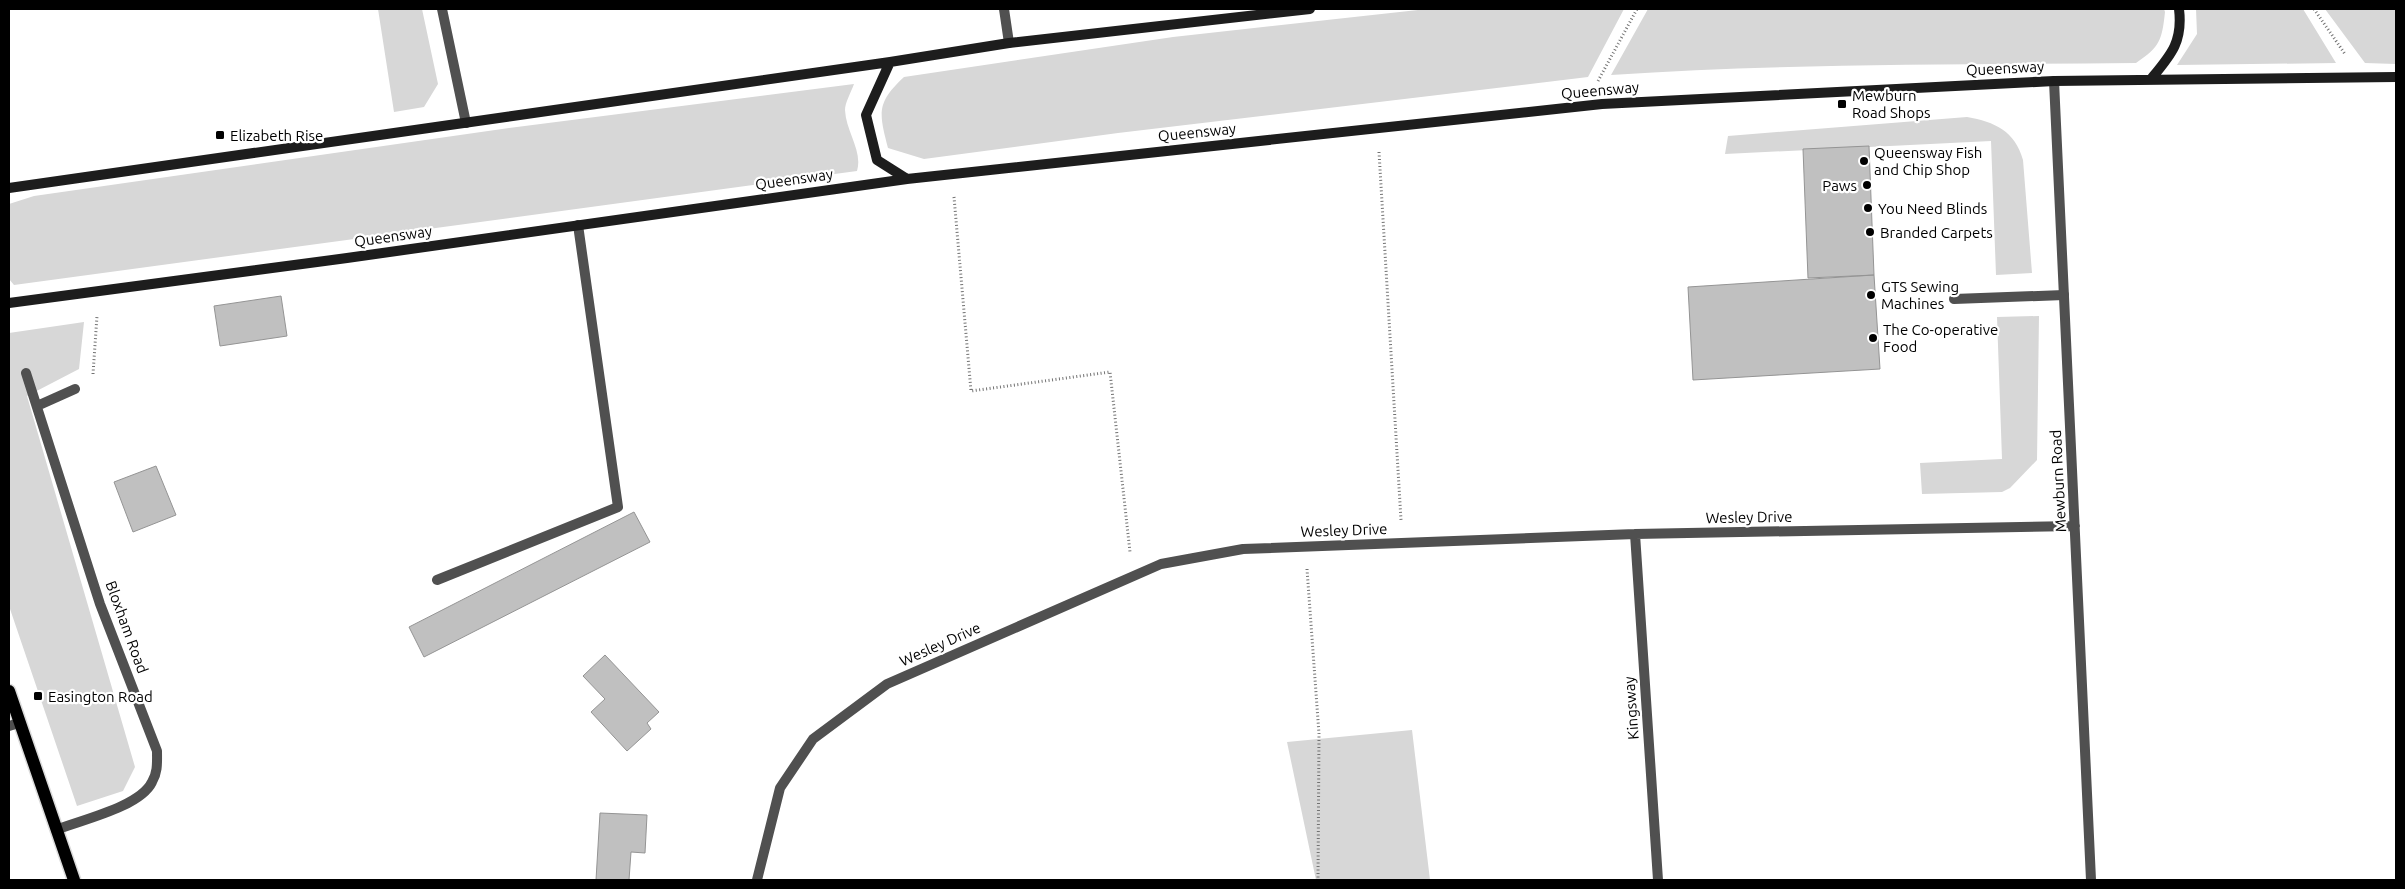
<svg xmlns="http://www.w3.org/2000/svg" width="2405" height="889" viewBox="0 0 2405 889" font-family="Ubuntu,sans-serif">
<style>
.green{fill:#d7d7d7}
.building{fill:#c0c0c0;stroke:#949494}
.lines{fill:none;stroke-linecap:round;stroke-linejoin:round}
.primary-casing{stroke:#dbdbdb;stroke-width:15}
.path{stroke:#727272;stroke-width:3;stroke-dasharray:1 2.5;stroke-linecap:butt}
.lane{stroke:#505050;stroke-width:10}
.street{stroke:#505050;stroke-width:10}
.secondary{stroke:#1d1d1d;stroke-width:10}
.primary{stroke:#000;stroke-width:12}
.poi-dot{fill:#000;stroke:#fff;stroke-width:2}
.labels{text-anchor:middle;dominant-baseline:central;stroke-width:4.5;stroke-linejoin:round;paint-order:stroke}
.street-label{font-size:15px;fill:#000;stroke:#fff}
.poi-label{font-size:15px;fill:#000;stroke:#fff;text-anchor:start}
</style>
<rect width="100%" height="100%" fill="#fff"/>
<path class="green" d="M378 9H422L438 84 424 107 394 112Z
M1427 9H1624L1588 77 1118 133 924 159 888 148C879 113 876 103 904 77L1173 37Z
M1648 9H2164L2165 12C2162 40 2160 47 2136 63 1961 65 1786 63 1611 75Z
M2196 9H2303L2336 63 2177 65 2197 34Z
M2325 9H2396V64L2365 63Z
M854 84C851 92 845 103 845 110 846 132 863 151 857 171L14 285 9 279V204L34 196 509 128Z
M1967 117C1995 122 2015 131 2023 160L2032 273 1996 275 1991 141 1725 154 1728 136Z
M2039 316 2037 460 2010 488 2002 492 1922 494 1920 463 2002 459 1997 317Z
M84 322 79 369 27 396 135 767 123 791 77 806 9 606V333Z
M1412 730 1430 880H1316L1287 742Z"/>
<path class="building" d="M1869 146 1874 275 1808 278 1803 149Z
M1874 275 1880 369 1693 380 1688 287Z
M281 296 287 336 220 346 214 306Z
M156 466 176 515 133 532 114 482Z
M634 512 650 542 424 657 409 627Z
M605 655 659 712 647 723 651 729 627 751 591 712 605 699 583 676Z
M600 813 647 815 645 853 631 852 629 880H596Z"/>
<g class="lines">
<g class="primary-casing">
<path id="primary" d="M9 691 74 880"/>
</g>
<path class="path" d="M2314 9 2345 54
M1598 81 1637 9
M1379 152 1401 520
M954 197 971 391 1110 372 1130 552
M93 374 97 316
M1307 569 1319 734 1318 880"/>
<path class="lane" d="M1954 299 2064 295
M437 580 618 507 578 225"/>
<path class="street" d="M442 9 466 123
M1004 9 1009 43
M2054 81 2091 880
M26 373 100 604 157 751C157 762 158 772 152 782 140 807 81 820 56 830
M37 406 75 389
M1635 534 1658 880
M9 726 19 723
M757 880 780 788 813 739 887 684 1161 564 1243 549 1635 534 2075 526"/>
<path class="secondary" d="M890 62 866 115 877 160 907 179
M2151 79C2171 55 2183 42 2179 9
M9 188 890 62 1009 43 1310 9
M9 303 347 258 907 179 1602 104 2054 81 2396 77"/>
<use href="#primary" class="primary"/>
</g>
<g class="poi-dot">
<rect x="1837" y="99" width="10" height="10" rx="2.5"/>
<rect x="215" y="130" width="10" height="10" rx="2.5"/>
<circle cx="1864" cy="161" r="5"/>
<circle cx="1867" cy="185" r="5"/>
<circle cx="1868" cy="208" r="5"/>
<circle cx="1870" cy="232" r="5"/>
<circle cx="1871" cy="295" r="5"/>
<circle cx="1873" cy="338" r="5"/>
<rect x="33" y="691" width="10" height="10" rx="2.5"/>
</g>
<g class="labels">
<g class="street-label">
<text transform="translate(2005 68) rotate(-3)">Queensway</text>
<text transform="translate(1600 90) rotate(-5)">Queensway</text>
<text transform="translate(1197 132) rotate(-6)">Queensway</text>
<text transform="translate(794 179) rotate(-8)">Queensway</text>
<text transform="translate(393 236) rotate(-8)">Queensway</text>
<text transform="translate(2058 481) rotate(-93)">Mewburn Road</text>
<text transform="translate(1749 517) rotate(-1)">Wesley Drive</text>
<text transform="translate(1344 530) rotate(-2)">Wesley Drive</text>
<text transform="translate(127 627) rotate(70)">Bloxham Road</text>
<text transform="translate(940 644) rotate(-24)">Wesley Drive</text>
<text transform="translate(1631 708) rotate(-94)">Kingsway</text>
</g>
<g class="poi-label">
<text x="1852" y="95">Mewburn<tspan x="1852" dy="17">Road Shops</tspan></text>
<text x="230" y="135">Elizabeth Rise</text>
<text x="1874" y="152">Queensway Fish<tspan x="1874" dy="17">and Chip Shop</tspan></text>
<text x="1857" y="185" text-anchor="end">Paws</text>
<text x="1878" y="208">You Need Blinds</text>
<text x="1880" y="232">Branded Carpets</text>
<text x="1881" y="286">GTS Sewing<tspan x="1881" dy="17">Machines</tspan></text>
<text x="1883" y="329">The Co-operative<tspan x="1883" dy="17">Food</tspan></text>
<text x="48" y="696">Easington Road</text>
</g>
</g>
<rect width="2405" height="889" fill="none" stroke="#000000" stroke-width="20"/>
</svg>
